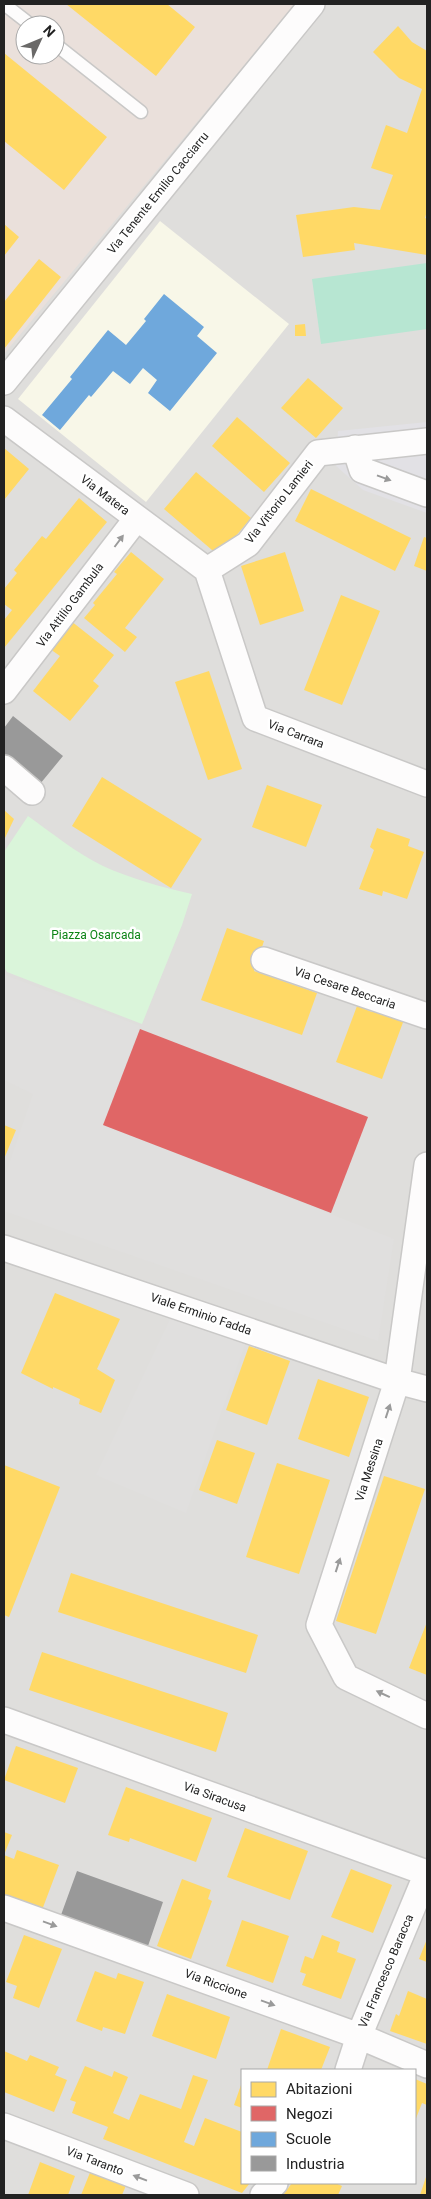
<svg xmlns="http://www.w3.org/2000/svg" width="431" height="2199" viewBox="0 0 431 2199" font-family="Roboto,sans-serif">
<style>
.residential{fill:#dfdedc;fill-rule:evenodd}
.education{fill:#f8f7e8}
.military{fill:#eae0db;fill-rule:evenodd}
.park{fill:#daf5da}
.pitch{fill:#b7e6d2}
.parking{fill:#e0dfde}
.plaza{fill:#e2e1e5}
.homes{fill:#ffd966}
.shops{fill:#e06666}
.schools{fill:#6fa8dc}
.industry{fill:#999}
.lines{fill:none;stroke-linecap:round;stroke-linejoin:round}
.service-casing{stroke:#c9c8c7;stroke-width:15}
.minor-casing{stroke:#c9c8c7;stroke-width:28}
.service{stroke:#fdfcfc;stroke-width:12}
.minor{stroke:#fdfcfc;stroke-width:25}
.oneway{fill:#9a9a9a}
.labels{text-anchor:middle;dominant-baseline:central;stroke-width:5;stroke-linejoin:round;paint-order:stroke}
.street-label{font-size:12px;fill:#222;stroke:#fff}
.park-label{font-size:12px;fill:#0c8416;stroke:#fff}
</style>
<rect width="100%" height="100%" fill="#f0eeeb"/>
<path class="residential" d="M4 4H427V2195H4ZM25 25H55V55H25ZM242 2070H415V2183H242Z"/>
<path class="education" d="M160 221 289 324 146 502 18 399Z"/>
<path class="military" d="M4 4H295L4 354ZM25 25H55V55H25Z"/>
<path class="park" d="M28 816C52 833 76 853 103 866 129 878 164 888 192 894L182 925 142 1024 7 972 4 967V852Z"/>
<path class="pitch" d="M427 263V329L321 344 312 279Z"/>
<path class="parking" d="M5 975 140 1026 104 1125 394 1239 378 1341 4 1211V1179L33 1094 4 1080Z
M173 1313 246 1341 186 1513 96 1475Z"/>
<path class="plaza" d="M427 422V513L363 490 336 466 338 431Z"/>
<path class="homes" d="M66 4H167L195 27 156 76Z
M398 26 412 42 427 51V211L425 218 427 219V255L354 243 355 250 303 257 296 215 354 207 380 210 393 175 371 168 386 125 407 133 422 89 399 78 373 52Z
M4 53 107 137 64 190 4 141Z
M4 224 19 237 4 256Z
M39 259 61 277 4 349V302Z
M305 324 306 336H295V325Z
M308 378 343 408 316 438 281 408Z
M237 417 290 463 264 492 212 446Z
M4 448 29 469 4 500Z
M196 472 251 518 219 556 164 509Z
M311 489 411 538 395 571 295 521Z
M79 498 107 522 4 648V620L12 610 4 604V589L17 573 14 570 42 536 46 539Z
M424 537 427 538V571L414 566Z
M131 552 164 579 125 628 137 637 125 652 84 618 95 605 93 603 117 574 114 572Z
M285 552 304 611 260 625 241 566Z
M341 595 380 611 342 705 304 690Z
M71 621 114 655 93 681 99 686 70 721 33 691 60 656 50 649Z
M209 671 242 769 208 780 175 682Z
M102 777 202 839 171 888 72 826Z
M267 785 322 805 306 847 252 827Z
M4 810 14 819 4 840Z
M377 828 410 839 408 846 424 852 407 899 383 891 382 896 359 889 374 850 370 847Z
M227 928 264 941 254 971 317 993 302 1035 201 1000Z
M357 1006 372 1012 374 1006 405 1017 382 1079 336 1062Z
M4 1125 16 1130 4 1159Z
M55 1293 120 1319 97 1369 115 1380 101 1413 79 1404 80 1399 53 1387V1389L21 1373Z
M249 1346 290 1361 267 1425 226 1410Z
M318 1379 369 1397 349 1457 298 1439Z
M217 1440 255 1453 237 1504 199 1490Z
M277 1463 330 1480 299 1574 246 1557Z
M4 1465 60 1487 9 1617 4 1615Z
M384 1476 425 1489 376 1634 336 1621Z
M71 1573 258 1635 246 1673 58 1612Z
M427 1622V1675L409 1668Z
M42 1652 228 1713 216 1752 29 1690Z
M16 1746 78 1768 65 1803 4 1780Z
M126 1787 212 1818 196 1862 130 1838 129 1842 108 1835Z
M245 1828 308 1851 290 1900 227 1877Z
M4 1832 12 1835 4 1855 14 1859 17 1850 59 1865 42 1910 4 1896Z
M351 1869 392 1885 373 1933 331 1917Z
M182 1879 211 1890 208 1899 212 1901 191 1959 157 1946Z
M242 1920 289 1936 273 1983 226 1966Z
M24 1935 62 1949 39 2008 13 1998 17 1986 6 1982Z
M322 1935 340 1942 337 1952 356 1959 341 1999 302 1985 306 1974 300 1972 305 1956 313 1959Z
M427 1939V1962L419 1959Z
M95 1971 116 1979 118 1973 144 1982 125 2034 103 2027 102 2031 76 2021Z
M408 1991 427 1999V2044L390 2031 396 2014 399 2016Z
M167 1994 230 2017 216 2059 152 2036Z
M281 2029 330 2047 321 2070H267Z
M4 2051 27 2061 30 2055 59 2067 55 2075 67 2080 54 2112 4 2092Z
M85 2066 112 2077 114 2071 128 2077 113 2113 129 2120 140 2094 181 2109 193 2075 208 2080 184 2142 194 2146 205 2118 242 2132V2183H250L242 2193 103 2139 108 2127 72 2113 76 2102 70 2100Z
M415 2079 427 2084V2105L422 2103 415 2121Z
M241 2085 242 2086V2108L234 2105Z
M40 2162 75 2176 68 2195H28Z
M91 2170 127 2183 122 2195H81Z
M426 2177 427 2178V2195H420Z
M292 2183H335L342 2186 338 2195H283Z"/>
<path class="shops" d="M140 1029 368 1117 331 1213 103 1125Z"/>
<path class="schools" d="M164 294 204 327 197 336 217 353 170 411 148 393 157 380 143 368 130 384 113 371 91 397 89 395 60 430 42 415 72 379 70 377 108 330 126 345 146 321 144 319Z"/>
<path class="industry" d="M13 716 63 756 40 784 4 756V728Z
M77 1871 163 1902 148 1946 61 1915Z"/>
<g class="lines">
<g class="service-casing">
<path id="service" d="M4 4 31 25
M55 44 141 112"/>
</g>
<g class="minor-casing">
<path id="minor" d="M4 382 312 4
M4 419 207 570
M355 448 362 470 427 494
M207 570 255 718 427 784
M207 570 248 544 318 453 427 441
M4 691 137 518
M4 768 32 792
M264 960 427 1016
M427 1165 397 1381 319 1625 346 1677 427 1716
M4 1248 397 1381 427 1389
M4 1720 427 1873
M4 1908 359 2036 427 2065
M348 2070 359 2036 427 1873
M4 2126 186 2195
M263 2195 275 2183"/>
</g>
<use href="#service" class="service"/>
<use href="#minor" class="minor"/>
</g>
<defs><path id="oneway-solid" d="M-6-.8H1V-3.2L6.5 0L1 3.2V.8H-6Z" transform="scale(1.25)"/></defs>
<g class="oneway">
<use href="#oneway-solid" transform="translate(384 478) rotate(20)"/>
<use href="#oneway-solid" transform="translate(119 541) rotate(-53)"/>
<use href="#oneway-solid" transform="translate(388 1411) rotate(-72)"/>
<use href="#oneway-solid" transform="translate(338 1565) rotate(-72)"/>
<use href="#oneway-solid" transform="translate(383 1694) rotate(-155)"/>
<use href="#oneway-solid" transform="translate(50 1924) rotate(20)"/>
<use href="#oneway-solid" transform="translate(268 2003) rotate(20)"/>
<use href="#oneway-solid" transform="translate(140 2178) rotate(-159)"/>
</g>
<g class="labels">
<g class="street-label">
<text transform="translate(158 193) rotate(-51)">Via Tenente Emilio Cacciarru</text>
<text transform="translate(105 495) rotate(37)">Via Matera</text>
<text transform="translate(279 502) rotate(-52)">Via Vittorio Lamieri</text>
<text transform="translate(70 605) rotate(-53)">Via Attilio Gambula</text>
<text transform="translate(296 734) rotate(21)">Via Carrara</text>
<text transform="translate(345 988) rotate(19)">Via Cesare Beccaria</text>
<text transform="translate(201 1314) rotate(19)">Viale Erminio Fadda</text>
<text transform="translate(369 1470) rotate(-72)">Via Messina</text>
<text transform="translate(215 1797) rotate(20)">Via Siracusa</text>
<text transform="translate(386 1971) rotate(-67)">Via Francesco Baracca</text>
<text transform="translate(216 1984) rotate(20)">Via Riccione</text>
<text transform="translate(95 2161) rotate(21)">Via Taranto</text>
</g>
<g class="park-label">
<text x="96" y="935">Piazza Osarcada</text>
</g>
</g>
<rect width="431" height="2199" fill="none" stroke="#222222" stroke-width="10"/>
<rect x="241" y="2069" width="175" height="115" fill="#ffffff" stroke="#a7a7a7"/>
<rect x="251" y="2082" width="25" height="15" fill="#ffd966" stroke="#a7a7a7"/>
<text x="286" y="2094" font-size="15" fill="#222222">Abitazioni</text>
<rect x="251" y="2106" width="25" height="15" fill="#e06666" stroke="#a7a7a7"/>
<text x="286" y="2119" font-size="15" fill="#222222">Negozi</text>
<rect x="251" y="2132" width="25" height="15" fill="#6fa8dc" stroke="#a7a7a7"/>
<text x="286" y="2144" font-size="15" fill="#222222">Scuole</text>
<rect x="251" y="2156" width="25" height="15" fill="#999999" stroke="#a7a7a7"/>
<text x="286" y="2169" font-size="15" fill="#222222">Industria</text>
<g transform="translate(40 40) rotate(46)"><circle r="24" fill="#ffffff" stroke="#a7a7a7"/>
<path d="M0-4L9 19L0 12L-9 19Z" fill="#6a6968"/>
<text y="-8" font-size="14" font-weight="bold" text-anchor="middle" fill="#222222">N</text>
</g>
</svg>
